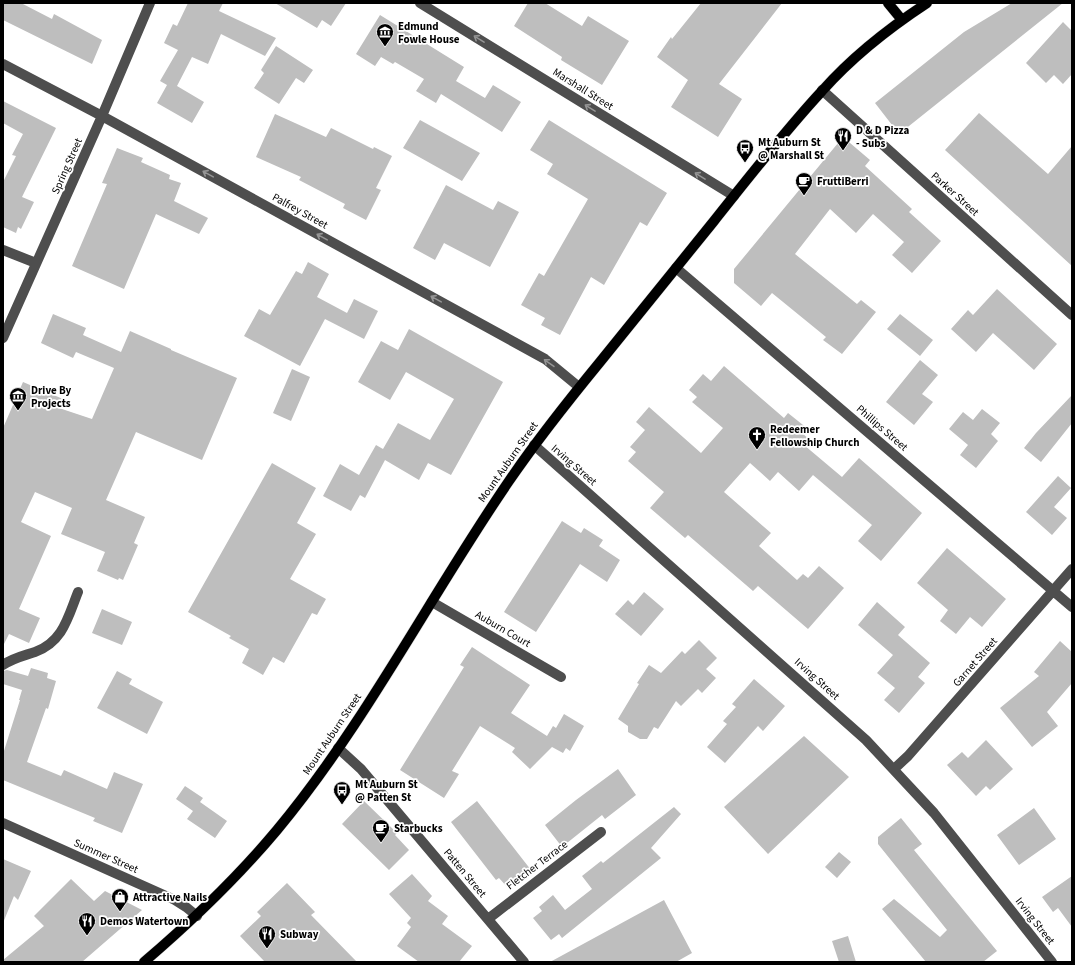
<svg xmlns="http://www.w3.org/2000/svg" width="1075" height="965" viewBox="0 0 1075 965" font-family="'Source Sans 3',sans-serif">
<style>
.building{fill:#bebebe}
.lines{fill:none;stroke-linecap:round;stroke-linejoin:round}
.major-casing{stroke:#dbdbdb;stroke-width:11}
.minor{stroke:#4e4e4e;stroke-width:10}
.major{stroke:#000;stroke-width:10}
.oneway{stroke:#959595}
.labels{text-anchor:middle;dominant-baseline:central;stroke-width:3.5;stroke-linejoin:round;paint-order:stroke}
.poi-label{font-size:11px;font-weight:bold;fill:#000;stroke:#fff;text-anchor:start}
.street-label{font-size:11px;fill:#000;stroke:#fff}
</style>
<rect width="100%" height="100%" fill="#fff"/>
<path class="building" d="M3 3H21L52 19 54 14 102 40 92 64 3 20Z
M188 3H223L219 11 276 38 265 56 221 34 208 64 192 57 177 86 204 102 192 123 157 103 167 85 160 81 178 50 164 43 173 24 177 26Z
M275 3H346L331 26 322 20 317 28Z
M528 3H545L582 26 588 16 629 41 602 85 561 60 562 57 514 26Z
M701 3H782L719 84 742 99 718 137 671 107 688 80 657 57 671 37 672 39Z
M1012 3H1063L899 134 875 103 964 32Z
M380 15 464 67 456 81 485 98 493 85 521 102 502 132 441 94 436 103 416 91 424 79 395 62 393 64 381 57 375 66 356 54Z
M1063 22 1072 31V74L1063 84 1054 75 1046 83 1026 63Z
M276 46 313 70 304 83 296 78 279 104 254 88 264 73 261 70Z
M3 101 56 128 22 197 34 202 21 229 18 227 16 233 3 227V182L16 156 12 155 23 134 3 123Z
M979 113 1048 174 1072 146V266L945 150Z
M275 114 326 137 331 128 373 149 374 147 392 156 376 188 381 190 366 220 343 208 345 204 299 180 301 177 256 157Z
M420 120 480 153 462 181 403 148Z
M549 120 667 193 647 226 640 222 604 285 591 277 560 335 541 325 545 318 521 305 539 273 544 276 588 199 547 174 553 164 530 150Z
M843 137 870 160 865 166 912 209 909 212 941 241 912 273 892 255 904 242 873 214 856 233 830 209 795 254 857 304 861 300 876 312 842 354 823 340 826 337 772 293 761 306 734 283V269Z
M117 148 143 158 141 162 170 175 169 179 181 183 174 201 208 218 199 234 156 214 124 289 72 266 107 184 102 183Z
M446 185 493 210 498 201 519 212 490 267 444 243 435 260 413 248Z
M308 262 329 274 317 297 347 313 354 299 378 311 364 339 325 319 300 366 244 336 259 309 270 315 296 271 302 274Z
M997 289 1057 344 1034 370 993 333 976 352 951 329 968 310 973 315Z
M53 314 86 328 83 335 121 352 130 331 171 349V350L237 378 202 460 136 432 106 500 145 517 134 543 138 545 123 580 119 578 118 580 97 571 105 552 61 534 72 508 35 492 21 522 51 536 19 609 40 618 29 643 9 634 3 646V428L23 382 63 399 59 408 92 419 114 368 76 352 73 358 41 343Z
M900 314 933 340 920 356 887 329Z
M409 329 503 382 451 475 428 463 419 480 385 460 365 498 360 495 351 511 323 496 340 464 359 475 376 445 383 449 398 423 430 440 454 399 406 372 390 400 358 382 381 341 398 350Z
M920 360 938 375 922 394 933 402 914 425 886 402Z
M724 366 784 418 788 413 808 429 803 434 809 439 804 445 842 477 859 458 922 513 881 561 858 541 872 525 813 475 799 491 778 472 770 481 750 463 724 492 771 533 759 546 797 580 803 574 808 578 819 566 844 588 808 629 758 586 753 591 688 535 685 538 650 508 664 492 628 461 636 452 630 447 645 430 636 422 649 407 701 453 723 428 692 402 697 397 689 390 703 374 711 381Z
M292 369 310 377 291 421 273 413Z
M1072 395V423L1041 462 1024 448 1036 433Z
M982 409 1000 423 991 434 998 441 976 468 960 455 968 445 949 429 963 412 973 420Z
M272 463 316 488 297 523 316 534 290 579 326 599 317 615 312 613 284 663 273 657 263 675 242 663 249 649 229 638 231 636 188 612Z
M1058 476 1071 488 1054 507 1067 518 1052 535 1026 512Z
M562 521 581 533 584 528 603 540 599 546 620 560 607 582 580 564 536 632 504 612Z
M947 548 1006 599 982 627 970 617 956 634 940 621 948 610 917 583Z
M644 592 664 609 641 636 615 614 628 600 633 605Z
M877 602 905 627 898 635 930 663 918 677 925 683 899 713 884 700 895 688 877 673 893 655 858 625Z
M102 609 132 622 122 645 92 633Z
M699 640 717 658 706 669 716 678 702 693 698 689 681 706 676 701 658 729 654 727 647 739H640L628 732V726L618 719 639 684 637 683 649 665 661 673 682 651 685 654Z
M1060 641 1072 652V683L1047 712 1058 726 1032 747 1000 708 1039 676 1034 672Z
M472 647 530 685 511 713 547 736 553 726 556 728 564 714 584 726 570 751 566 748 563 753 552 747 530 769 512 752 515 748 480 726 452 771 459 774 444 798 400 770 464 667 460 665Z
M31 668 48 673 47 678 56 681 48 709 46 708 27 762 61 776 64 770 107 789 114 772 143 784 122 833 93 821 95 818 3 780V754L20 700H19L22 690 3 684V671L7 670 28 676Z
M117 671 132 679 129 684 163 702 147 734 97 708Z
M754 679 785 706 763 731 758 726 725 763 707 747 727 724 723 721 736 707 732 704Z
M804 736 849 777 768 854 724 807Z
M986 740 1013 769 990 790 986 786 976 796 947 765 962 752 968 758Z
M618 769 636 795 605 819 602 815 562 847 545 825 576 800Z
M185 786 203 798 200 802 227 821 215 838 187 819 193 811 176 799Z
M364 801 397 833 395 835 409 850 389 870 342 824Z
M477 801 531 870 508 888 499 878 496 880 451 822Z
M674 807 681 814 651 848 661 858 562 938 559 934 551 940 533 918 542 911 539 907 553 895 565 910 592 889 582 876 601 861 603 863Z
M1034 808 1056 839 1019 865 997 835Z
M901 818 922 844 914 850 997 951 983 962H926L882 909 894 899 940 937 947 930 878 844V837Z
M839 852 851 862 837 878 825 867Z
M3 859 31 871 18 900 14 896 3 923Z
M412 874 432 896 428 901 448 916 442 924 472 946 459 962H419L397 946 411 927 407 923 411 918 389 894Z
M1072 876V927L1058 908 1053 912 1042 897Z
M71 879 94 901 105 891 142 910 82 962H3V960L44 926 34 916Z
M287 883 315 912 311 915 357 962H265L240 936 261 916 257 912Z
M664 900 692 953 676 962H550Z
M848 936 856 962H839L832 941Z"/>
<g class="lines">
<g class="major-casing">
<path id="major" d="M888 3 902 20
M144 962C192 921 236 879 277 830 366 723 430 596 509 481 537 440 568 401 600 362 638 315 676 268 714 221 749 177 784 132 822 91 852 57 889 28 927 3"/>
</g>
<path class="minor" d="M420 3 734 196
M3 64 102 116 545 359 579 387
M822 90 1072 315
M3 250 36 263
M676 268 1072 607
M3 338 102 116 150 3
M534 445 866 740 934 813 1052 962
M432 602 561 677
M3 665C13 658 23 656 35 652 63 642 68 617 78 592
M338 748 361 769 524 962
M894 769 908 756 1072 569
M3 823 175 900 186 907 197 916
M488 919 601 832"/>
<use href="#major" class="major"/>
</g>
<defs><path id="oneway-shaft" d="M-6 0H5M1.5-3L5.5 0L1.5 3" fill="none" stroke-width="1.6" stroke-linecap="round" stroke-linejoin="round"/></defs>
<g class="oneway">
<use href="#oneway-shaft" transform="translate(479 39) rotate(-148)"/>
<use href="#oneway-shaft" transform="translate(590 108) rotate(-148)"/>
<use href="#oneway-shaft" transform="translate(208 174) rotate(-151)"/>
<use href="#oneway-shaft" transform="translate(700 176) rotate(-148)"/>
<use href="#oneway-shaft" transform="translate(322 237) rotate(-151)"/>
<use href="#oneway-shaft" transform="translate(436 299) rotate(-151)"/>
<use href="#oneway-shaft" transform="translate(549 363) rotate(-145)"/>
</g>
<defs>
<g id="museum-pin" transform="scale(0.9)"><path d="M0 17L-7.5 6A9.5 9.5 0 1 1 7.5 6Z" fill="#000" stroke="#fff"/><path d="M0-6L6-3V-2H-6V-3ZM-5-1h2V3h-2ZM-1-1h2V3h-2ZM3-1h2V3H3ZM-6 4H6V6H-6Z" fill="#fff"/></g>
<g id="restaurant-pin" transform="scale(0.9)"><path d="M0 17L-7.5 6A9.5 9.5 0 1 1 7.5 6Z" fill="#000" stroke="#fff"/><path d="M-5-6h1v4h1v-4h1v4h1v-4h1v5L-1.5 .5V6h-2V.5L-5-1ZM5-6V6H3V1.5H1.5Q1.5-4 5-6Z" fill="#fff"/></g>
<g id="bus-pin" transform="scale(0.9)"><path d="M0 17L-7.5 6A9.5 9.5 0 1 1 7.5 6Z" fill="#000" stroke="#fff"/><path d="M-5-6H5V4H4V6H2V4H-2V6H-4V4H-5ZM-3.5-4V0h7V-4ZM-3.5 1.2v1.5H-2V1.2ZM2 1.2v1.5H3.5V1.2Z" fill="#fff"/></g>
<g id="cafe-pin" transform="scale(0.9)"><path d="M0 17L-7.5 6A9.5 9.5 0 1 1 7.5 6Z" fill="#000" stroke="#fff"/><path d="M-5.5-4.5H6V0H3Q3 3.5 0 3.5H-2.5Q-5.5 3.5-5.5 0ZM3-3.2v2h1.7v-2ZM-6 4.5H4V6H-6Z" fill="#fff"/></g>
<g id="church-pin" transform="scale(0.9)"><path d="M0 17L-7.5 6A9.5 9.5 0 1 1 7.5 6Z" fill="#000" stroke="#fff"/><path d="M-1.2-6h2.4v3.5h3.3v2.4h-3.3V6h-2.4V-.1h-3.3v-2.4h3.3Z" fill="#fff"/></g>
<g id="shop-pin" transform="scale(0.9)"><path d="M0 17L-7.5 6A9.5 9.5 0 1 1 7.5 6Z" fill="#000" stroke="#fff"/><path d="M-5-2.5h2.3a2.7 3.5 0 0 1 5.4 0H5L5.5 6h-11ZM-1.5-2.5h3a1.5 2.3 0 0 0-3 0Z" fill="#fff"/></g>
</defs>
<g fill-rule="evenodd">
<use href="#museum-pin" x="385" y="32"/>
<use href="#restaurant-pin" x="843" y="136"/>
<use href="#bus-pin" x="745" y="148"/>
<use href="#cafe-pin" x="804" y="181"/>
<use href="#museum-pin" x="18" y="396"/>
<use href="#church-pin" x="757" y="435"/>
<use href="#bus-pin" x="342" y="790"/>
<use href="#cafe-pin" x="381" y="828"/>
<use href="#shop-pin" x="120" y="897"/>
<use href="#restaurant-pin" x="87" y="921"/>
<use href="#restaurant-pin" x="267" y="934"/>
</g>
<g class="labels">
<g class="poi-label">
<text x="398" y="26">Edmund<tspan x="398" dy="13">Fowle House</tspan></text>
<text x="856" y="130">D &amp; D Pizza<tspan x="856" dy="13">- Subs</tspan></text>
<text x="758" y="142">Mt Auburn St<tspan x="758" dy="13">@ Marshall St</tspan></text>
<text x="817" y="181">FruttiBerri</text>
<text x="31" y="390">Drive By<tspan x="31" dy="13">Projects</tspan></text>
<text x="770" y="429">Redeemer<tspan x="770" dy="13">Fellowship Church</tspan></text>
<text x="355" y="784">Mt Auburn St<tspan x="355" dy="13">@ Patten St</tspan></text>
<text x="394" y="828">Starbucks</text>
<text x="133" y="897">Attractive Nails</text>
<text x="100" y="921">Demos Watertown</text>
<text x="280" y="934">Subway</text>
</g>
<g class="street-label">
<text transform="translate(583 89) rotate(32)">Marshall Street</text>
<text transform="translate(67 166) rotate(-66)">Spring Street</text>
<text transform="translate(955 194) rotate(42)">Parker Street</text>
<text transform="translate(300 211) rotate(29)">Palfrey Street</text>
<text transform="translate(882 428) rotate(41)">Phillips Street</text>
<text transform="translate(508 462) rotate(-55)">Mount Auburn Street</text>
<text transform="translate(574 465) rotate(41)">Irving Street</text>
<text transform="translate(503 629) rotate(30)">Auburn Court</text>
<text transform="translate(975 662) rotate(-49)">Garnet Street</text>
<text transform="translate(817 679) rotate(42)">Irving Street</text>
<text transform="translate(332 734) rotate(-56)">Mount Auburn Street</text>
<text transform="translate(106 856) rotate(24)">Summer Street</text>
<text transform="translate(537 865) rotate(-37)">Fletcher Terrace</text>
<text transform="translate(465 873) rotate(50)">Patten Street</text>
<text transform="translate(1035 921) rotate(52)">Irving Street</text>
</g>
</g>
<rect width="1075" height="965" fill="none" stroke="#000000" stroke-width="8"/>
</svg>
